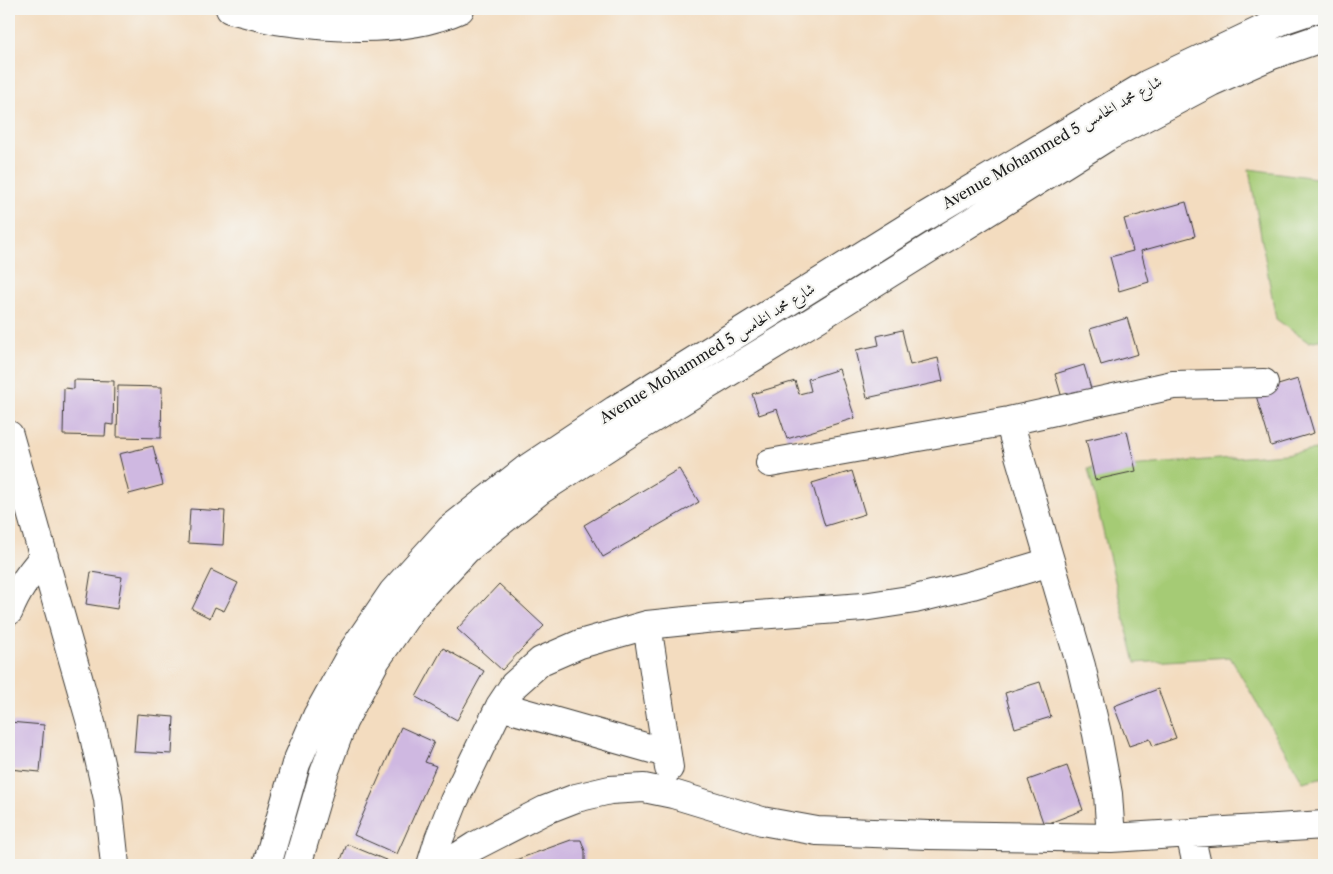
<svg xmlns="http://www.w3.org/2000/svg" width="1333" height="874" viewBox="0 0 1333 874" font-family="'Libre Caslon Text',Amiri,serif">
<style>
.green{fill:#a5cb75;stroke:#607448}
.building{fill:#cfb8e1}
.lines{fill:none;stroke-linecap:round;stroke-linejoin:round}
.minor-casing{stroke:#3c3934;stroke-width:30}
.major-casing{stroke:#3c3934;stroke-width:30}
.minor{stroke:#fff;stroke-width:28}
.major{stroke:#fff;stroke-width:28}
.labels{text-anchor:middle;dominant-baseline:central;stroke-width:4.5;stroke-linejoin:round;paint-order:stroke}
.street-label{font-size:15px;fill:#1c1c1c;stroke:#f6f6f2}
</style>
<rect width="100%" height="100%" fill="#f6f6f2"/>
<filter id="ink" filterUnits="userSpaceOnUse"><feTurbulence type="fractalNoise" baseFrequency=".02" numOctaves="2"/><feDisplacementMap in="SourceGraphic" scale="10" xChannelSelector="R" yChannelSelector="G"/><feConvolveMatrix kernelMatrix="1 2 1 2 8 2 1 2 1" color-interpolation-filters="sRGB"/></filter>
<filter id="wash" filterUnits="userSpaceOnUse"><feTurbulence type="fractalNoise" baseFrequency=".0096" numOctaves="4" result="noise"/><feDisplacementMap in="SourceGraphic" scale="20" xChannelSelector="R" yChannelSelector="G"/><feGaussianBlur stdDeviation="1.12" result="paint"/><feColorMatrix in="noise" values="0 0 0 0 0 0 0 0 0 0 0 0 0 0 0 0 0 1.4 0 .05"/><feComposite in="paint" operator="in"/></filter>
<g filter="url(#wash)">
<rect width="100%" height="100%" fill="#f3dcbf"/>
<path class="green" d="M1249 169 1324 179V339L1308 342 1276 319Z
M1324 449V777L1303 782 1230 657 1135 663 1088 469 1285 454Z"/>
<g id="blocks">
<path class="building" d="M1186 202 1195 236 1141 251 1149 282 1119 291 1110 257 1133 251 1124 219Z
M1127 318 1138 354 1101 365 1090 329Z
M902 330 910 365 938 358 943 381 867 398 856 350 879 345 877 336Z
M1084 365 1094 399 1065 408 1055 374Z
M839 369 855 418 787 439 777 409 759 415 752 394 795 381 799 394 811 391 808 379Z
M1298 379 1314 433 1271 446 1255 392Z
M74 380 114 381 113 425 106 424 105 436 63 435 64 388 74 389Z
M118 386 162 387 161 438 117 437Z
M1127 431 1136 471 1095 480 1086 440Z
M153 446 163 485 129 494 119 454Z
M679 469 699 502 603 557 584 525Z
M852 471 865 514 825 526 812 483Z
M190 509 225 511 223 545 188 543Z
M211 570 238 583 224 611 215 607 210 618 192 609Z
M91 572 122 577 117 609 86 604Z
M499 584 544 626 502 670 457 629Z
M443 648 484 671 457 720 416 697Z
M1040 682 1051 717 1015 728 1005 693Z
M1158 689 1176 738 1153 746 1150 739 1129 746 1114 706Z
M137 714 174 717 172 754 134 752Z
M9 722 44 725 40 772 9 769Z
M401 727 434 742 425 762 436 766 397 854 354 835Z
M1067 766 1083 810 1044 825 1028 780Z
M571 840H581L585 851V865H510V862Z
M347 844 388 861 386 865H339Z"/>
</g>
</g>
<g filter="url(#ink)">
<use href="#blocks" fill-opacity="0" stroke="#3c3934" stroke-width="1"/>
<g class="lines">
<g class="minor-casing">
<path id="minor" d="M230 9C248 13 265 19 283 21 338 29 409 32 460 9
M1009 421 1081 666 1097 734 1108 794 1111 838
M9 435 91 723 108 799 115 865
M770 463 1009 421 1173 385 1264 383
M9 611C17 590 29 574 44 557
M647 625 669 768
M500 706 666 753
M1190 834 1197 865
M431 865 439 839 454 801 500 706 514 685 541 661 580 644 647 625 705 619 863 607 915 599 972 585 1050 562
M445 865 475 846 545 810 576 798 610 790 644 788 673 794 762 821 817 831 929 835 1111 838 1324 825"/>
</g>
<g class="major-casing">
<path id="major" d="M267 865 296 764 317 716 354 649 393 592 450 529 525 470 615 410 924 217 1148 84 1285 19 1315 9
M297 865 324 773 343 722 376 660 412 608 467 549 539 491 629 433 813 321 1107 137 1211 82 1272 55 1324 37"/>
</g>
<use href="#minor" class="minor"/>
<use href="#major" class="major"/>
</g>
</g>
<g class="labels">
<g class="street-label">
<text transform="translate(1052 142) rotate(-30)">Avenue Mohammed 5 شارع محمد الخامس</text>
<text transform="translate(707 353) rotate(-32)">Avenue Mohammed 5 شارع محمد الخامس</text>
</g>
</g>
<rect width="1333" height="874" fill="none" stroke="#f6f6f2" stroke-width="30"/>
</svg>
